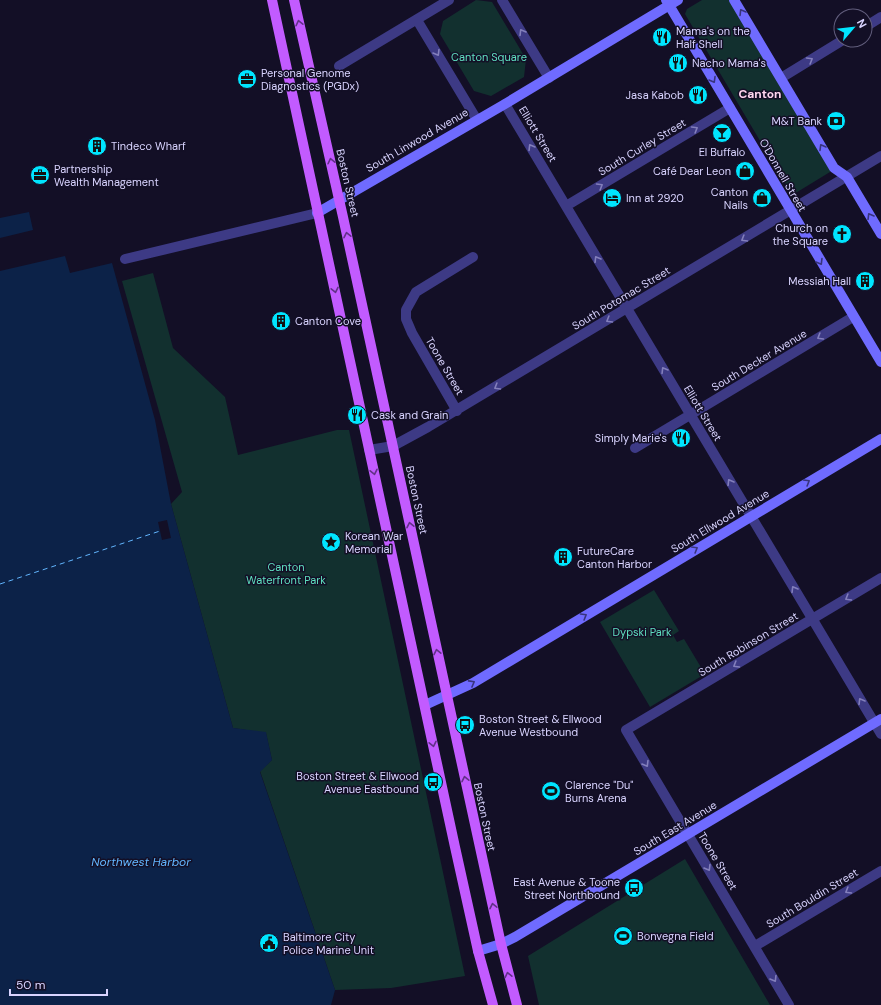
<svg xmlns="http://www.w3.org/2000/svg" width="881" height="1005" viewBox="0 0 881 1005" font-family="'DM Sans',sans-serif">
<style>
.green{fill:#12302f}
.water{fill:#0c2248}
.pier{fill:#130f26}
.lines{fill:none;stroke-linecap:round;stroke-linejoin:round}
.ferry{stroke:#62b6ff;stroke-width:1;stroke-dasharray:5 4;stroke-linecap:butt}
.street{stroke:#3d3a85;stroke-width:10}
.secondary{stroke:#6f6bff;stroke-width:10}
.primary{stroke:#c25bff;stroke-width:10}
.oneway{stroke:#38347d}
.oneway2{stroke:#623188}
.oneway3{stroke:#837fbc}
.labels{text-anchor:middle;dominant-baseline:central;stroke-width:3;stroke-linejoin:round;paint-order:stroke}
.poi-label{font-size:11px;fill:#d9d4ff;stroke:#130f26;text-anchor:start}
.park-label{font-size:11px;fill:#5fe0c0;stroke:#130f26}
.street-label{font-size:11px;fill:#d9d4ff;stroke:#130f26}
.neighbourhood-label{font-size:12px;font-weight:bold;fill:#ffd6f0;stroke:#130f26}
.water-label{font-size:12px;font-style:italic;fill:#62b6ff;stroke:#130f26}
</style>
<rect width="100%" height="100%" fill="#130f26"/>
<path class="green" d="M476 0 492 2 526 59 524 77 491 96 474 91 440 34 443 21Z
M702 0H730L830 167V172L794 194 791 193 685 14 687 9Z
M153 273 173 348 225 397 238 455 337 430H349L465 976 391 988 335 990 260 771 272 760 266 733 233 728 171 504 182 492 122 281Z
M654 590 679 631 673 635 677 642 684 639 705 674 650 707 600 622Z
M685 859 770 1005H539L528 956Z"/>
<path class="water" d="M29 212 33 230 0 238V218Z
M65 256 70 273 112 263 155 420 171 504 233 728 266 732 272 760 260 772 335 990 331 1005H0V271Z"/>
<path class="pier" d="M167 520 171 538 162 540 158 522Z"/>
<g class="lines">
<path class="ferry" d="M0 584 160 531"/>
<path class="street" d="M502 0 549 78
M417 20 477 120
M865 27 881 17
M339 66 449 0
M781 78 843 40
M505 104 881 734
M566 206 730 108
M125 259 317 213
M457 411 412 333 406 319V310L416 292 473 257
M635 448 853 317
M369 450 393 446 428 427 881 156
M755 946 881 871
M789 1005 626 730 881 578"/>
<path class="secondary" d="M666 0 881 362
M734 0 834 168 847 177 881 234
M317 213 505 104 678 0
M425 705 473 683 881 439
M478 951 501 944 515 937 881 719"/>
<path class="primary" d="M272 0 455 847 478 951 493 1005
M294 0 343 217 501 944 517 1005"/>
</g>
<defs><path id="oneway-chevron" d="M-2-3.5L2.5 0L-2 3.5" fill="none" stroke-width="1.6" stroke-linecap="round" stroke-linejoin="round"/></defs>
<g class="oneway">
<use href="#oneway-chevron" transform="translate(742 12) rotate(-121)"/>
<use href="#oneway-chevron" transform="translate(713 80) rotate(60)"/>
<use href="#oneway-chevron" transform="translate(822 147) rotate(-120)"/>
<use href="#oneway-chevron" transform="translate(870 216) rotate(-121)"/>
<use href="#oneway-chevron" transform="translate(820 262) rotate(59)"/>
<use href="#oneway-chevron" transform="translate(807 482) rotate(-31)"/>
<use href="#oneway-chevron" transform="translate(695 549) rotate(-31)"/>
<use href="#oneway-chevron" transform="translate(584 616) rotate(-31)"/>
<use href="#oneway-chevron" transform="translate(472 683) rotate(-29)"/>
</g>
<g class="oneway2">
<use href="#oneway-chevron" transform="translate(299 23) rotate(-103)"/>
<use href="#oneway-chevron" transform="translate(331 161) rotate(-103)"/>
<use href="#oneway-chevron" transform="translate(347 235) rotate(-102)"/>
<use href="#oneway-chevron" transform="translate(335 290) rotate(78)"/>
<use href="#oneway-chevron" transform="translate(374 472) rotate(78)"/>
<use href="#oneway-chevron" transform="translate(410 525) rotate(-102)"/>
<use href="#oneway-chevron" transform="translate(437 652) rotate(-102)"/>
<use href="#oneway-chevron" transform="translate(433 744) rotate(78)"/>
<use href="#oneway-chevron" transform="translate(465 779) rotate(-102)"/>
<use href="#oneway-chevron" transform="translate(493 906) rotate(-102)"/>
<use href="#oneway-chevron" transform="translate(508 975) rotate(-103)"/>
</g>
<g class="oneway3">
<use href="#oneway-chevron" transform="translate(522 32) rotate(-121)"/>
<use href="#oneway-chevron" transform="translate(437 53) rotate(59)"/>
<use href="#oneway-chevron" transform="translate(810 60) rotate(-31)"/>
<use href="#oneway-chevron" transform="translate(695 129) rotate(-31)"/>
<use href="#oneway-chevron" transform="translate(531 147) rotate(-121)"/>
<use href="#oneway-chevron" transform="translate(600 186) rotate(-31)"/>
<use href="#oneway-chevron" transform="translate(744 239) rotate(149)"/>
<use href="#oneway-chevron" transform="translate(597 259) rotate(-121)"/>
<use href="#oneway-chevron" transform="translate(609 320) rotate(149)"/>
<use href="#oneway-chevron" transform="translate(820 337) rotate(149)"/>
<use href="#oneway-chevron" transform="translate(664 370) rotate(-121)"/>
<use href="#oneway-chevron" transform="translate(497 387) rotate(149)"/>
<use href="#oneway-chevron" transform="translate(730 482) rotate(-121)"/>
<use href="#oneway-chevron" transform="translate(794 589) rotate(-121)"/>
<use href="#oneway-chevron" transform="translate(848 598) rotate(149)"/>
<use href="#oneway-chevron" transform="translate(736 665) rotate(149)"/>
<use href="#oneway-chevron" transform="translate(861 701) rotate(-121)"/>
<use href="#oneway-chevron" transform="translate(646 764) rotate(59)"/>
<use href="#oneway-chevron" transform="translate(708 868) rotate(59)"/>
<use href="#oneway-chevron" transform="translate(848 891) rotate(149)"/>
<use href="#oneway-chevron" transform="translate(774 979) rotate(59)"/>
</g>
<defs>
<g id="restaurant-disc" transform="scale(1)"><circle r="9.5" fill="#00e5ff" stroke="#130f26"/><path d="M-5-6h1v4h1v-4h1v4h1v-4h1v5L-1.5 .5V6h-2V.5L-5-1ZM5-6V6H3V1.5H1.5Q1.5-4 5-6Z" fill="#111"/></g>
<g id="office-disc" transform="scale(1)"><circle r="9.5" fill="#00e5ff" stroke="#130f26"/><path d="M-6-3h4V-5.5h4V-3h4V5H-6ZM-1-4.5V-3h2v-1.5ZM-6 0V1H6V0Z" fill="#111"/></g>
<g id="bank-disc" transform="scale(1)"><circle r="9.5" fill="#00e5ff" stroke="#130f26"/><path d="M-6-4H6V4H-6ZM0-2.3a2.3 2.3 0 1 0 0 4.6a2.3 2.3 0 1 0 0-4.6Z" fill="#111"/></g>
<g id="bar-disc" transform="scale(1)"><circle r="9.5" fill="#00e5ff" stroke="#130f26"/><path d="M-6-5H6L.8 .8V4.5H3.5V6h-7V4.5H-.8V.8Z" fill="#111"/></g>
<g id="building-disc" transform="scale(1)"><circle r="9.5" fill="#00e5ff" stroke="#130f26"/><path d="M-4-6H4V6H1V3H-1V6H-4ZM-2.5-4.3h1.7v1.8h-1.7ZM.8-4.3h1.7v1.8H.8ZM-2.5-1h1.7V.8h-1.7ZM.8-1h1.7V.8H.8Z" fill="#111"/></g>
<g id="shop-disc" transform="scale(1)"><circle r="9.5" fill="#00e5ff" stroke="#130f26"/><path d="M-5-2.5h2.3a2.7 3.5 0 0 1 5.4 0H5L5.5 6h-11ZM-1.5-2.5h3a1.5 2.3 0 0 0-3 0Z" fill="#111"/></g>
<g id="hotel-disc" transform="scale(1)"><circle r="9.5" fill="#00e5ff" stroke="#130f26"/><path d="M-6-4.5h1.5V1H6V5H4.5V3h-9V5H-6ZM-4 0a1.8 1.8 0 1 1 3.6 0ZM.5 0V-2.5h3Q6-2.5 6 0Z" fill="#111"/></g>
<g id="church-disc" transform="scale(1)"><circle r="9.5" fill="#00e5ff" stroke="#130f26"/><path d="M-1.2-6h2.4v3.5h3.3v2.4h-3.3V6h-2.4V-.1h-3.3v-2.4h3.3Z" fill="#111"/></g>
<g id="sight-disc" transform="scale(1)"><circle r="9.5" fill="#00e5ff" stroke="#130f26"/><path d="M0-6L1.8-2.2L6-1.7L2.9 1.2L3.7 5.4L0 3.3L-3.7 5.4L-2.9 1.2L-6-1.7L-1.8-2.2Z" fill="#111"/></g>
<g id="bus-disc" transform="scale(1)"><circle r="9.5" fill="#00e5ff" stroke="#130f26"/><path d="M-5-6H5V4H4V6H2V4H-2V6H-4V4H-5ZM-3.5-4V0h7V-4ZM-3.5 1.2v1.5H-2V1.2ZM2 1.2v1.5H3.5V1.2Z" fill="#111"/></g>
<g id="stadium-disc" transform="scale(1)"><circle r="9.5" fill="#00e5ff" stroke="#130f26"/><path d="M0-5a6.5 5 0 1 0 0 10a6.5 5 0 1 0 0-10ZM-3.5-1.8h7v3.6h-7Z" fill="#111"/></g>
<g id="civic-disc" transform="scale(1)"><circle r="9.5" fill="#00e5ff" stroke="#130f26"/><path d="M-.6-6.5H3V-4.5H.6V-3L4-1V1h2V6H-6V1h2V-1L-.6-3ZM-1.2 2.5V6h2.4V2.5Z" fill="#111"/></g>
</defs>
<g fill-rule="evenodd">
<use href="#restaurant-disc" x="662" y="37"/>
<use href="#restaurant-disc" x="678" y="63"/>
<use href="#office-disc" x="247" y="79"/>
<use href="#restaurant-disc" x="698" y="95"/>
<use href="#bank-disc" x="836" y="121"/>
<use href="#bar-disc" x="722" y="133"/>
<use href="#building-disc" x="97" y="146"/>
<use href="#shop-disc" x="745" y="171"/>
<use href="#office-disc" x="40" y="175"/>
<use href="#hotel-disc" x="612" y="198"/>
<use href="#shop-disc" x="762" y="198"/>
<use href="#church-disc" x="842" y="234"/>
<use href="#building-disc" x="865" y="281"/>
<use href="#building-disc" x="281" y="321"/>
<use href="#restaurant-disc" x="357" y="415"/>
<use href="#restaurant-disc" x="681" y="438"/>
<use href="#sight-disc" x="331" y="542"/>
<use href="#building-disc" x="563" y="557"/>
<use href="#bus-disc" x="465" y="725"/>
<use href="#bus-disc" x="433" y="782"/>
<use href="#stadium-disc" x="551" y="791"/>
<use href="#bus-disc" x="634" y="888"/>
<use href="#stadium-disc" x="623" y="936"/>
<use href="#civic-disc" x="269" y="943"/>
</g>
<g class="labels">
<g class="poi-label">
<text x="676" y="31">Mama's on the<tspan x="676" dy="13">Half Shell</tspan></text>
<text x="692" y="63">Nacho Mama's</text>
<text x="261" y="73">Personal Genome<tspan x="261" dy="13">Diagnostics (PGDx)</tspan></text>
<text x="684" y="95" text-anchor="end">Jasa Kabob</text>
<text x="822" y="121" text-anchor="end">M&amp;T Bank</text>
<text x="111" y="146">Tindeco Wharf</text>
<text x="722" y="152" text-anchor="middle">El Buffalo</text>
<text x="54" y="169">Partnership<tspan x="54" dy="13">Wealth Management</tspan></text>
<text x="731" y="171" text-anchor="end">Café Dear Leon</text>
<text x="748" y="192" text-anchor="end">Canton<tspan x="748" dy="13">Nails</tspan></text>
<text x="626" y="198">Inn at 2920</text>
<text x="828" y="228" text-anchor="end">Church on<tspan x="828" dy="13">the Square</tspan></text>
<text x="851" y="281" text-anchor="end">Messiah Hall</text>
<text x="295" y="321">Canton Cove</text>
<text x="371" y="415">Cask and Grain</text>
<text x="667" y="438" text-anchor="end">Simply Marie's</text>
<text x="345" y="536">Korean War<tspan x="345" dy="13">Memorial</tspan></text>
<text x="577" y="551">FutureCare<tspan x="577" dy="13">Canton Harbor</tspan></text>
<text x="479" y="719">Boston Street &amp; Ellwood<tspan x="479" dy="13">Avenue Westbound</tspan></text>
<text x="419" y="776" text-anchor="end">Boston Street &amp; Ellwood<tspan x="419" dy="13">Avenue Eastbound</tspan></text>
<text x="565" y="785">Clarence "Du"<tspan x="565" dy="13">Burns Arena</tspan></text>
<text x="620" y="882" text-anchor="end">East Avenue &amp; Toone<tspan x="620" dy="13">Street Northbound</tspan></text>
<text x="637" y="936">Bonvegna Field</text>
<text x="283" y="937">Baltimore City<tspan x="283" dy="13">Police Marine Unit</tspan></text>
</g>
<g class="park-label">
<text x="489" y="57">Canton Square</text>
<text x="286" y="567">Canton<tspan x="286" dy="13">Waterfront Park</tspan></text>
<text x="642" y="632">Dypski Park</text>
</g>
<g class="street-label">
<text transform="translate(538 134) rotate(59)">Elliott Street</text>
<text transform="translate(417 140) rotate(-30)">South Linwood Avenue</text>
<text transform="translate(642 147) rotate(-31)">South Curley Street</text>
<text transform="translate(783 175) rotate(60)">O'Donnell Street</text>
<text transform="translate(348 183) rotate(77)">Boston Street</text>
<text transform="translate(621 298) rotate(-31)">South Potomac Street</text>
<text transform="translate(759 360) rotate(-31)">South Decker Avenue</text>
<text transform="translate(445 366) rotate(60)">Toone Street</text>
<text transform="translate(703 413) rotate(59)">Elliott Street</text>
<text transform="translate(417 500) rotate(78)">Boston Street</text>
<text transform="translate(720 521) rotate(-31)">South Ellwood Avenue</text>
<text transform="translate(748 644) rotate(-31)">South Robinson Street</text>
<text transform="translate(485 817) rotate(78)">Boston Street</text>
<text transform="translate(675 828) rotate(-31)">South East Avenue</text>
<text transform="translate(718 861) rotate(59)">Toone Street</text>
<text transform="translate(812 898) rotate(-31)">South Bouldin Street</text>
</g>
<g class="neighbourhood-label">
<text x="760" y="94">Canton</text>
</g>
<g class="water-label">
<text x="141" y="862">Northwest Harbor</text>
</g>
</g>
<g transform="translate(853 28) rotate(62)"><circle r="19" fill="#130f26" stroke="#625e7d"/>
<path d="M0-3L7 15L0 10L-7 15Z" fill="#00e5ff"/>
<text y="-6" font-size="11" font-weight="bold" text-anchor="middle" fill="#d9d4ff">N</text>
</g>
<path d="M10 989v6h97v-6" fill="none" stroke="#d9d4ff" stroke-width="2"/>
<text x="16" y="989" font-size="12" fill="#d9d4ff" stroke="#130f26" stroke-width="3" paint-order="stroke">50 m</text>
</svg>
